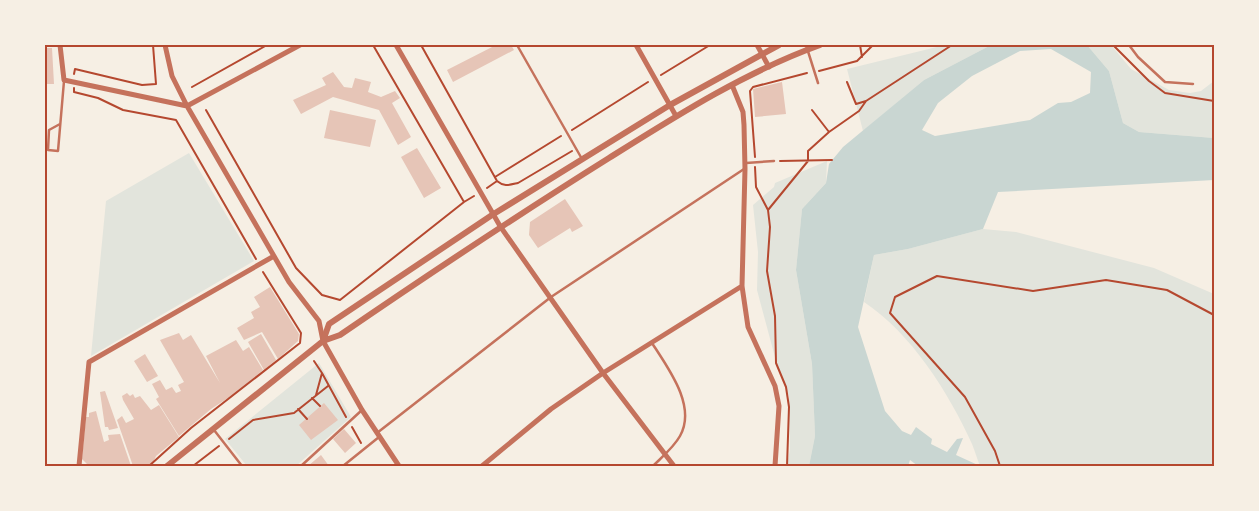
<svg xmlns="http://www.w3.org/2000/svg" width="1259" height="511" viewBox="0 0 1259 511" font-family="Jost,sans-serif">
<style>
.green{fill:#e2e4dc}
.water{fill:#c9d6d2;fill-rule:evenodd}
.building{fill:#e6c5b7}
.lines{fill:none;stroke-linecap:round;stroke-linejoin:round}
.path{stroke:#b5482f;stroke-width:2}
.service{stroke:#c5725c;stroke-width:2.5}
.minor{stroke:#c5725c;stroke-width:5}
.tertiary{stroke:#c5725c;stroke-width:6}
.neatline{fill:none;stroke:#b5482f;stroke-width:2}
</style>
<rect width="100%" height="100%" fill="#f6efe4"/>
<path class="green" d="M945 45H991L924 80 863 131 847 69Z
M1087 45H1111L1131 69 1169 90 1190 93 1201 91 1214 81V138L1139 132 1123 123 1109 71Z
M189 153 254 261 91 356 106 201Z
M827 161 826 183 802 209 796 270 812 364 815 436 809 466H787L790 449 789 396 776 361 757 290 758 252 753 205 774 187 775 183Z
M983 229 1016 232 1154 268 1214 294V466H980C977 459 975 451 972 444 949 393 911 333 864 302L874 255 908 249Z
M319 363 351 417 296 466H247L225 439Z"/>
<path class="water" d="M991 45H1087L1109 71 1123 123 1139 132 1214 138V180L998 192 983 229 908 249 874 255 858 327 885 411 902 431 911 435 916 427 932 439 931 444 947 452 957 439 963 438 956 455 980 466H918L910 460 908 466H809L815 436 812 364 796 270 802 209 826 183 829 164 843 147 924 80ZM1051 49 1091 72 1090 93 1071 102 1058 103 1030 120 935 136 922 130 938 103 972 76 1020 51Z"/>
<path class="building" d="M496 45H511L514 50 453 82 447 70Z
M45 48H52L54 84H45Z
M333 72 344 87 352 88 355 78 371 82 368 92 381 97 395 91 400 98 392 103 411 137 398 145 379 110 333 97 301 114 293 100 326 85 322 78Z
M782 82 786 114 755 117 753 89Z
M330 110 376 120 370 147 324 138Z
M417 148 441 188 424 198 401 157Z
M565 199 583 226 572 232 570 228 538 248 529 235 530 222Z
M270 287 299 334 298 341 278 359 262 332 244 340 237 328 254 318 251 312 260 307 254 297Z
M179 333 183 340 191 335 220 383 206 356 236 340 243 351 249 347 263 370 229 399 228 398 211 409 179 436 156 399 159 397 152 384 160 380 166 390 172 387 176 393 181 391 178 385 184 382 160 340Z
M261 334 276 360 264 370 248 342Z
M145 354 158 376 147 382 134 361Z
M105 391 118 428 109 430 108 427H105L100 392Z
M127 393 130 396 133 394 135 398 140 396 151 410 159 405 179 437 156 456 152 465 133 466 117 420 122 416 126 423 134 419 123 400 122 396Z
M324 403 338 420 311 440 299 425Z
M96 411 104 442 109 440 108 435 120 434 131 466H89L82 459 86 417H89V413Z
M344 429 356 443 345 453 333 439Z
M321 455 329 466H308Z"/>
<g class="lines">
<path class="path" d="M421 45 497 181
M860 45 862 57
M1113 45 1149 81 1165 93 1214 101
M819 71 857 61 873 45
M74 74 75 69 142 85 156 84 153 45
M661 75 710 45
M847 82 856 104 866 101
M192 87 267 45
M74 88V92L98 98 123 110 176 120 256 259
M206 110 296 268 322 295 340 300 464 202 373 45
M812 110 829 132
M572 130 648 82
M755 157 750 91 753 87 807 73
M780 161 832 160
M755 167 756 187 768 210
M495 177 561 136
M487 188 497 181C504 187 509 185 518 183L572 151
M464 202 474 196
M314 361 322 373 316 395
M322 373 346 417
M312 398 320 406
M298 409 307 419
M352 427 361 443
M229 439 253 420 294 413 328 386
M149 466 191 428 300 343 301 333 263 272
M193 466 219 446
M787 466 789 407 786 387 776 363 775 316 767 271 770 227 768 210 808 161V151L829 132 859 111 866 101 952 45
M1000 466 995 451 965 397 890 313 895 297 937 276 1033 291 1106 280 1167 290 1214 315"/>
<path class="service" d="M517 45 582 159
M806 45 818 83
M1129 45 1138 57 1165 82 1193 84
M60 124 49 130 48 150 58 151 64 81
M746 163 774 161
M652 343C668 368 697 406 680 436 674 447 662 457 653 466
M214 430 242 466
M377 433 551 297 744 169
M301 466 362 410
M343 466 379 437"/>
<path class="minor" d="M60 45 64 80 187 106 300 45
M165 45 172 76 187 106 289 282 319 321 323 341 362 410 399 466
M396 45 500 226 603 373 674 466
M636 45 676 116
M757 45 769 67
M732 85 743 112 744 125 745 169 742 286 748 327 775 386 779 406 775 466
M79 466 89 362 274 256
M482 466 551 409 603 373 742 286"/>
<path class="tertiary" d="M323 341 329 324 492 215 670 105 779 45
M167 466 323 341 340 335C429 274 518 215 609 158 676 116 745 72 820 45"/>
</g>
<rect width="1259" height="511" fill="none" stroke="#f6efe4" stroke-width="92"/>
<rect x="46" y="46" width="1167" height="419" class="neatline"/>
</svg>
